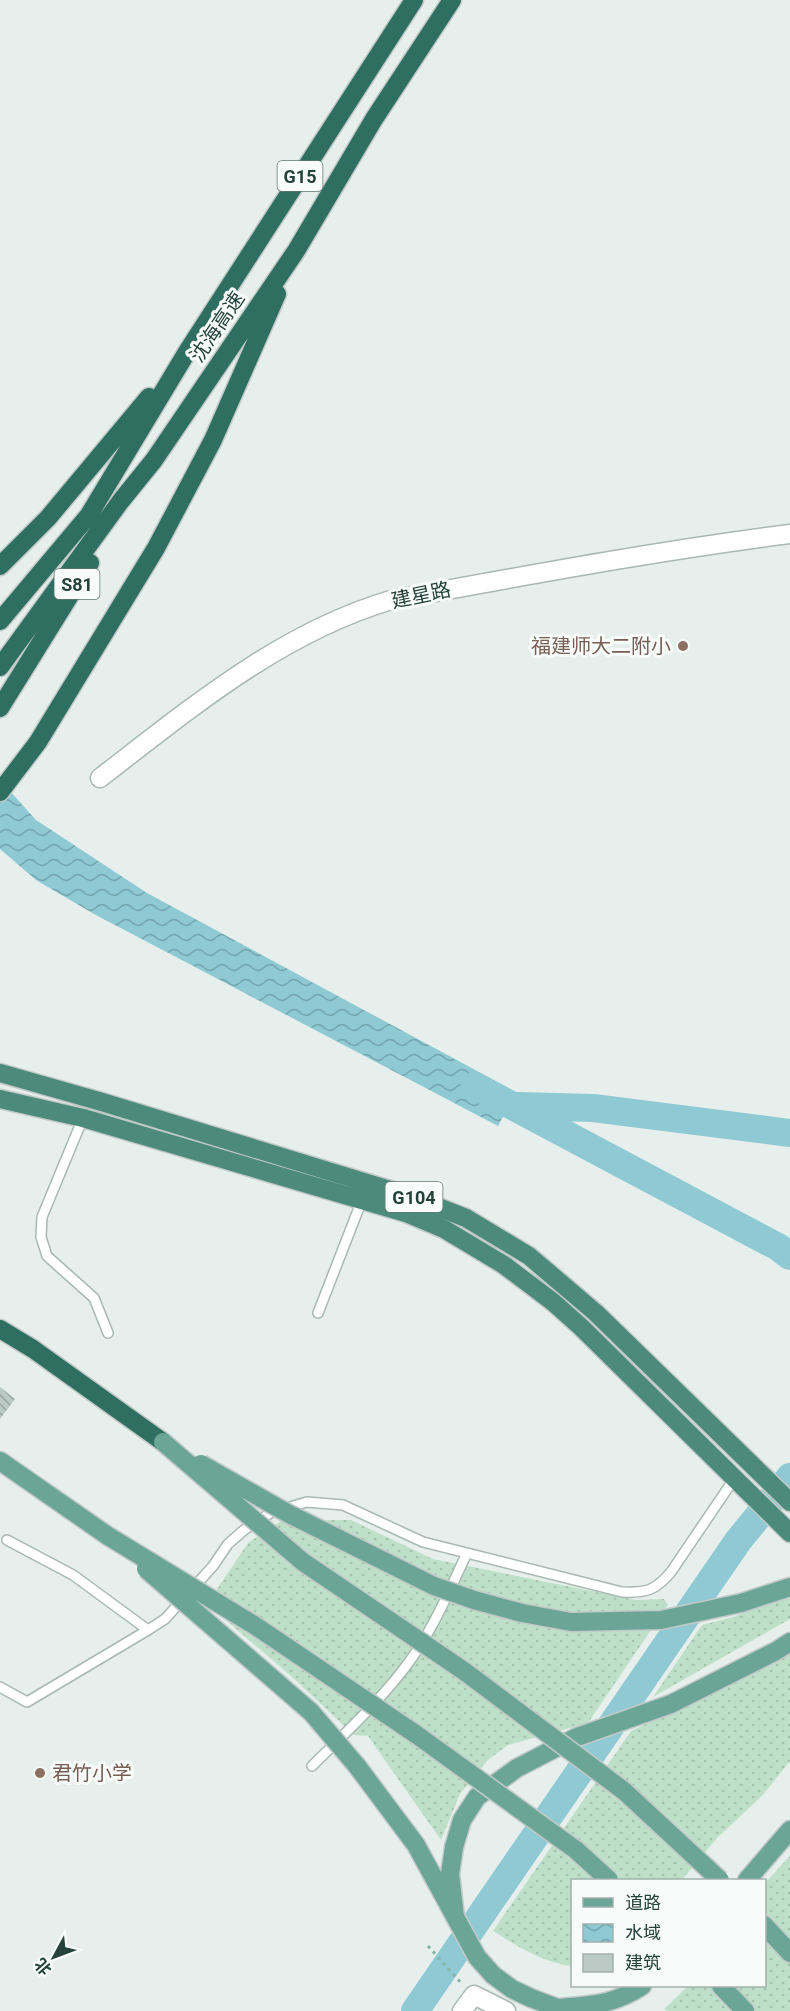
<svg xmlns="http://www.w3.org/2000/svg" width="790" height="2011" viewBox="0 0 790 2011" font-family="Roboto,'Noto Sans SC',sans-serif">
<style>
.grass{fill:url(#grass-dots)}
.water{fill:url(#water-waves)}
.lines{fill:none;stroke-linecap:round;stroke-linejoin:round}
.river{stroke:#8ec9d4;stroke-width:28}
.building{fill:url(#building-back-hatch)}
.service-casing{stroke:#a8b8b2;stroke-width:12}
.tertiary-casing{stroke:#a8b8b2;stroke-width:21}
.primary-casing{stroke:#c2cac8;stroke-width:21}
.trunk-casing{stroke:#c2cac8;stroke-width:21}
.motorway-casing{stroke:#c2cac8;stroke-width:21}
.path{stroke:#86b3a5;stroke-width:3;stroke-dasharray:3 4.5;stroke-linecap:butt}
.service{stroke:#fff;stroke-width:9}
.tertiary{stroke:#fff;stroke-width:18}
.primary{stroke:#6aa596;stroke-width:18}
.trunk{stroke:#4c8a7c;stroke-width:18}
.motorway{stroke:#2f6f62;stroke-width:18}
.primary-bridge-casing{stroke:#c2cac8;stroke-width:21;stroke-linecap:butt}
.primary-bridge{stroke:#6aa596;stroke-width:18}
.education-dot{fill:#8d6e63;stroke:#f7fbf9;stroke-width:2}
.labels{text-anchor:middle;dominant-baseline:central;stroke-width:6;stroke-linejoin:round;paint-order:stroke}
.shield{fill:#f7fbf9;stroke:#637a73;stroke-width:1.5}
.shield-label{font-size:18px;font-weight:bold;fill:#24423a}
.street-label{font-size:20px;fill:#24423a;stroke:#f7fbf9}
.education-label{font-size:20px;fill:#785e54;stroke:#f7fbf9;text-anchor:end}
</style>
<defs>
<pattern id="grass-dots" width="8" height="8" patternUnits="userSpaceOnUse" patternTransform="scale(1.5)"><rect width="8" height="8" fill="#bfe0c8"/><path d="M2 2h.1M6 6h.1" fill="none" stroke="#a4c1ad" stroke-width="1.8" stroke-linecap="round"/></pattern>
<pattern id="water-waves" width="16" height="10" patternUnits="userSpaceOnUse" patternTransform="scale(1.5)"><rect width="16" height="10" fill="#8ec9d4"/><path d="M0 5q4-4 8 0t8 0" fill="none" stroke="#74a5ad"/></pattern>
<pattern id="building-back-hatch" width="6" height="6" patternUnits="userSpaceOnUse" patternTransform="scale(1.5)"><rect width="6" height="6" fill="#bbcac4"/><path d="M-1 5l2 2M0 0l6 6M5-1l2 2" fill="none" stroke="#98a6a0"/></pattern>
</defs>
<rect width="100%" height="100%" fill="#e6efeb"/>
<path class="grass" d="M283 1520H351L433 1559 636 1600 664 1599 668 1605 588 1723 508 1745 488 1760 460 1794 441 1840 368 1736 354 1735 292 1677 207 1604 248 1543Z
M790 1595V1619L653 1697 702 1625 733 1617Z
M790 1649V1761L762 1796 717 1838 682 1880H572V1966C543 1963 517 1946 493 1931L631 1731 733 1684Z
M790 1856V2011H667L664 2009 688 1986H764L765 1883Z"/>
<path class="water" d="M0 780 36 820 147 893 516 1092 498 1126 94 914 36 880 0 849Z"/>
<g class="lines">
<path class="river" d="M475 1086 778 1247 790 1256
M518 1106 593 1108 790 1133
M415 2011 738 1541 790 1477"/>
</g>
<path class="building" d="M0 1387 15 1399 0 1419Z"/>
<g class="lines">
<g class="service-casing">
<path id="service" d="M83 1118 42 1217 41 1237 47 1256 94 1298 108 1333
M318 1313 362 1200
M148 1630 165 1619 213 1566 228 1544 244 1530 272 1512 307 1502 343 1505 423 1542 622 1592C646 1593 655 1591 671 1572L734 1479
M0 1687 27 1702 148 1630 73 1575 7 1540
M312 1766C343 1735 376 1705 403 1670 431 1635 448 1593 467 1553"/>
</g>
<g class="tertiary-casing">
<path id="tertiary" d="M100 778C191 708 280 633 391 600 524 576 656 551 790 534
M462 2011 474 1995 506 2011"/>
</g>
<g class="primary-casing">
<path id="primary" d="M0 1461 108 1536
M741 1603 790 1587
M357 1766 416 1845 477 1957 493 1975 512 1989 531 1998 565 2011
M747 1880 790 1830
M455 1917 450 1874 454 1847 462 1820 477 1797 517 1768 577 1737 671 1704 776 1651 790 1642
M764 1925 790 1953
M721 1986 745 2011
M558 2008C592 2005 613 2005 642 1986"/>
</g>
<g class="trunk-casing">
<path id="trunk" d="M0 1073 102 1102 410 1196 466 1218 529 1256 596 1313 790 1502
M0 1099 83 1118 406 1213 444 1229 504 1265 553 1302 581 1327 790 1533"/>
</g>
<g class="motorway-casing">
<path id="motorway" d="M0 566 48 518 149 397
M0 621 89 515 187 352 414 0
M0 667 120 502 154 460 296 251 374 119 452 0
M0 708 90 563
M0 792 38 742 156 548 213 440 277 294
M0 1329 33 1349 163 1442"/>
</g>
<path class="path" d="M428 1946 462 1984"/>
<use href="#service" class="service"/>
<use href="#tertiary" class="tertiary"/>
<use href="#primary" class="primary"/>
<use href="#trunk" class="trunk"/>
<use href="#motorway" class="motorway"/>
<g class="primary-bridge-casing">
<path id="primary-bridge" d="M163 1442 303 1562 464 1671 624 1791 720 1880
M201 1464 289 1514 434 1586 474 1600 522 1613 571 1622 661 1620 741 1603
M108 1536 254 1625 417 1735 576 1850 609 1880
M146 1569 311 1712 357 1766"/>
</g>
<use href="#primary-bridge" class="primary-bridge"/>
</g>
<g class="education-dot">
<circle cx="683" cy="646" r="6"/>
<circle cx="40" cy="1773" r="6"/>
</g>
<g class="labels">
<g class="shield">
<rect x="277.5" y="161" width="45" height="30" rx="4.5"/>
<rect x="54.5" y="569" width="45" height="30" rx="4.5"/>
<rect x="385.5" y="1182" width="57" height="30" rx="4.5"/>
</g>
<g class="shield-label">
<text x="300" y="176">G15</text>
<text x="77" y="584">S81</text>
<text x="414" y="1197">G104</text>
</g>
<g class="street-label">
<text transform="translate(217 327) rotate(-56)">沈海高速</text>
<text transform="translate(421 595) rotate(-12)">建星路</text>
</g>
<g class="education-label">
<text x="671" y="646">福建师大二附小</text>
<text x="52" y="1773" text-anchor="start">君竹小学</text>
</g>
</g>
<rect x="571" y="1879" width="195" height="108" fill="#f7fbf9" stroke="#a3b1ad" stroke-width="1.5"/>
<rect x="583" y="1898" width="30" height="9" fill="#6aa596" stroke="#a3b1ad" stroke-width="1.5"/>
<text x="625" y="1909" font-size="18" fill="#24423a">道路</text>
<rect x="583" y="1924" width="30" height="18" fill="url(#water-waves)" stroke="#a3b1ad" stroke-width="1.5"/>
<text x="625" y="1939" font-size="18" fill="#24423a">水域</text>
<rect x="583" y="1954" width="30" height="18" fill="#bbcac4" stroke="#a3b1ad" stroke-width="1.5"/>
<text x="625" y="1969" font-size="18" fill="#24423a">建筑</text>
<g transform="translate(54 1957) rotate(229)" stroke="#f7fbf9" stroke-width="4.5" paint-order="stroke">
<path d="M0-4.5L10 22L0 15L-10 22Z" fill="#24423a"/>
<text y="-9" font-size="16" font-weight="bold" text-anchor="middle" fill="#24423a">北</text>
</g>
</svg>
